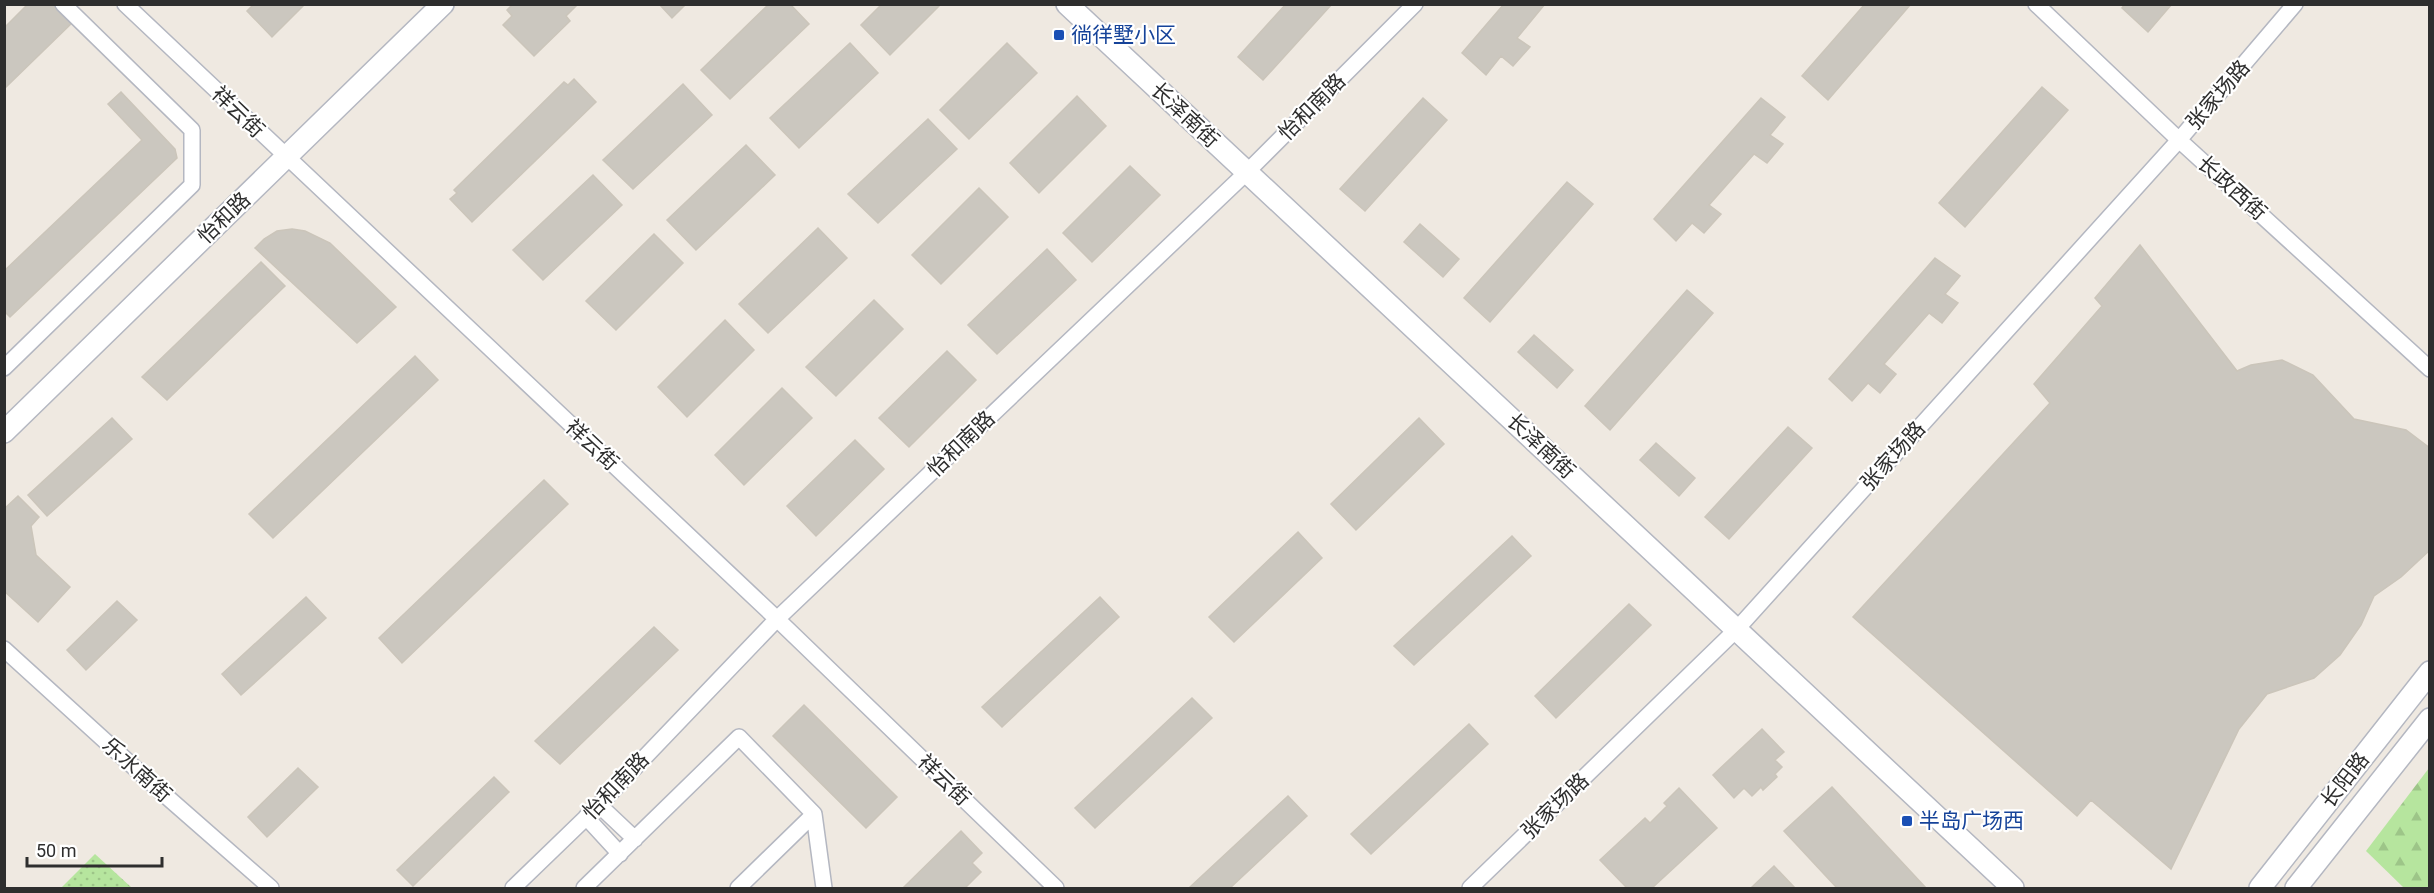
<svg xmlns="http://www.w3.org/2000/svg" width="2434" height="893" viewBox="0 0 2434 893" font-family="Roboto,'Noto Sans SC',sans-serif">
<style>
.forest{fill:url(#forest-firs)}
.park{fill:url(#park-dots)}
.building{fill:#cbc7bf;stroke:#cbc5ba;stroke-width:1.5}
.lines{fill:none;stroke-linecap:round;stroke-linejoin:round}
.street-casing{stroke:#b4b7c1;stroke-width:18}
.secondary-casing{stroke:#b4b7c1;stroke-width:24}
.street{stroke:#fff;stroke-width:15}
.secondary{stroke:#fff;stroke-width:21}
.transit-dot{fill:#1a4fb4;stroke:#fff;stroke-width:2}
.labels{text-anchor:middle;dominant-baseline:central;stroke-width:4.5;stroke-linejoin:round;paint-order:stroke}
.transit-label{font-size:21px;fill:#164399;stroke:#fff;text-anchor:start}
.street-label{font-size:21px;fill:#2e2e2e;stroke:#fff}
</style>
<defs>
<pattern id="forest-firs" width="22" height="20" patternUnits="userSpaceOnUse" patternTransform="scale(1.5)"><rect width="22" height="20" fill="#b6e59e"/><path d="M5 1l3.5 6h-7zM16 11l3.5 6h-7z" fill="#9dc588"/></pattern>
<pattern id="park-dots" width="8" height="8" patternUnits="userSpaceOnUse" patternTransform="scale(1.5)"><rect width="8" height="8" fill="#b6e59e"/><path d="M2 2h.1M6 6h.1" fill="none" stroke="#9dc588" stroke-width="1.8" stroke-linecap="round"/></pattern>
</defs>
<rect width="100%" height="100%" fill="#efe9e1"/>
<path class="forest" d="M2429 768V888H2404L2366 851Z"/>
<path class="park" d="M95 854 132 888H61Z"/>
<path class="building" d="M28 4H60L75 20 4 89V28Z
M254 4H305L272 37 247 11Z
M513 4H578L566 16 570 21 534 56 503 25 512 16 507 10Z
M659 4H686L672 18Z
M769 4H790L809 24 730 99 701 70Z
M882 4H941L890 55 861 25Z
M1286 4H1332L1263 80 1238 57Z
M1504 4H1545L1517 38 1530 47 1513 66 1501 56 1486 75 1462 53Z
M1865 4H1911L1828 100 1802 76Z
M2125 4H2172L2148 32 2122 8Z
M850 43 878 73 799 148 770 118Z
M1007 43 1037 73 969 139 940 110Z
M574 79 596 102 472 222 450 199 457 193 454 190 564 82 568 85Z
M683 84 712 115 633 189 603 160Z
M2042 87 2068 110 1965 227 1939 203Z
M121 92 175 149 177 158 10 317 4 311V271L142 140 108 104Z
M1077 96 1106 126 1039 193 1010 163Z
M1423 98 1447 120 1365 211 1340 189Z
M1761 98 1785 117 1770 135 1783 144 1767 163 1754 154 1709 205 1721 214 1704 233 1692 223 1676 241 1654 219Z
M928 119 957 149 878 223 848 194Z
M746 145 775 175 696 250 667 220Z
M1130 166 1160 195 1092 262 1063 233Z
M593 175 622 205 543 280 513 250Z
M1567 182 1593 204 1490 322 1464 298Z
M979 188 1008 217 941 284 912 255Z
M1420 224 1459 259 1443 277 1404 242Z
M818 228 847 258 768 333 739 304Z
M292 229 305 231 330 243 396 307 357 343 255 248 264 239 277 231Z
M654 234 683 263 616 330 586 301Z
M2140 245 2237 371 2251 365 2282 360 2313 375 2354 419 2406 430 2430 448V550L2401 577 2374 596 2361 625 2340 655 2314 678 2267 694 2239 729 2171 869 2091 800 2077 816 1853 617 2050 403 2034 384 2102 306 2095 298Z
M1047 249 1076 280 997 354 968 325Z
M1935 258 1960 276 1945 294 1958 303 1942 323 1929 313 1884 364 1896 374 1880 393 1868 383 1852 401 1829 379Z
M261 262 285 286 167 400 142 377Z
M1687 290 1713 313 1610 430 1585 406Z
M874 300 903 329 836 396 806 367Z
M725 320 754 350 687 417 658 387Z
M1534 335 1573 370 1557 388 1518 352Z
M947 351 976 380 909 447 879 418Z
M415 356 438 380 273 538 249 514Z
M782 388 812 418 744 485 715 455Z
M112 418 132 439 47 516 28 495Z
M1419 418 1444 444 1356 530 1331 504Z
M1788 427 1812 448 1729 539 1705 517Z
M855 440 884 469 816 536 787 506Z
M1656 443 1695 478 1679 496 1640 460Z
M544 480 568 504 402 663 379 638Z
M18 496 39 517 31 526 36 555 70 587 38 622 4 591V509Z
M1298 532 1322 558 1234 642 1209 617Z
M1512 536 1531 556 1414 665 1394 646Z
M306 597 326 618 241 695 222 674Z
M1100 597 1119 617 1002 727 982 707Z
M117 601 137 620 86 670 67 650Z
M1629 604 1651 625 1556 718 1535 696Z
M654 627 678 650 560 764 535 741Z
M1192 698 1212 718 1095 828 1075 808Z
M804 705 897 797 866 828 773 736Z
M1469 724 1488 744 1371 854 1351 834Z
M1762 729 1784 752 1775 760 1782 767 1775 774 1777 777 1763 790 1761 787 1752 796 1744 788 1734 798 1713 775Z
M298 768 318 787 267 837 248 817Z
M494 777 509 792 413 886 397 870Z
M1832 787 1926 888H1837L1784 831Z
M1679 788 1717 828 1652 888H1627L1600 860 1645 818 1650 823 1667 806 1664 803Z
M1288 796 1307 816 1230 888H1189Z
M961 831 982 853 972 863 981 872 965 888H903Z
M1774 866 1795 888H1751Z"/>
<g class="lines">
<g class="street-casing">
<path id="street" d="M125 4 777 619 1056 888
M2036 4 2179 140 2430 369
M4 368 192 185V130L63 4
M4 649 158 789 271 888
M599 805 635 839
M814 814 824 888
M586 817 620 854
M513 888 599 805 777 619 1247 172 1415 4
M584 888 739 737 814 814 738 888
M1470 888 1737 629 2179 140 2295 4"/>
</g>
<g class="secondary-casing">
<path id="secondary" d="M1067 4 2013 888
M4 432 443 4
M2260 888 2430 672
M2296 888 2430 719"/>
</g>
<use href="#street" class="street"/>
<use href="#secondary" class="secondary"/>
</g>
<g class="transit-dot">
<rect x="1053" y="29" width="12" height="12" rx="3"/>
<rect x="1901" y="815" width="12" height="12" rx="3"/>
</g>
<g class="labels">
<g class="transit-label">
<text x="1071" y="35">徜徉墅小区</text>
<text x="1919" y="821">半岛广场西</text>
</g>
<g class="street-label">
<text transform="translate(2218 95) rotate(-49)">张家场路</text>
<text transform="translate(1312 107) rotate(-45)">怡和南路</text>
<text transform="translate(238 112) rotate(44)">祥云街</text>
<text transform="translate(1185 115) rotate(43)">长泽南街</text>
<text transform="translate(2232 188) rotate(42)">长政西街</text>
<text transform="translate(224 218) rotate(-44)">怡和路</text>
<text transform="translate(961 444) rotate(-44)">怡和南路</text>
<text transform="translate(592 445) rotate(43)">祥云街</text>
<text transform="translate(1541 446) rotate(43)">长泽南街</text>
<text transform="translate(1893 456) rotate(-48)">张家场路</text>
<text transform="translate(137 770) rotate(42)">乐水南街</text>
<text transform="translate(944 780) rotate(44)">祥云街</text>
<text transform="translate(2345 780) rotate(-52)">长阳路</text>
<text transform="translate(616 786) rotate(-46)">怡和南路</text>
<text transform="translate(1555 806) rotate(-44)">张家场路</text>
</g>
</g>
<rect width="2434" height="893" fill="none" stroke="#2e2e2e" stroke-width="12"/>
<path d="M27 857v9h135v-9" fill="none" stroke="#2e2e2e" stroke-width="3"/>
<text x="36" y="857" font-size="18" fill="#2e2e2e" stroke="#ffffff" stroke-width="4.5" paint-order="stroke">50 m</text>
</svg>
